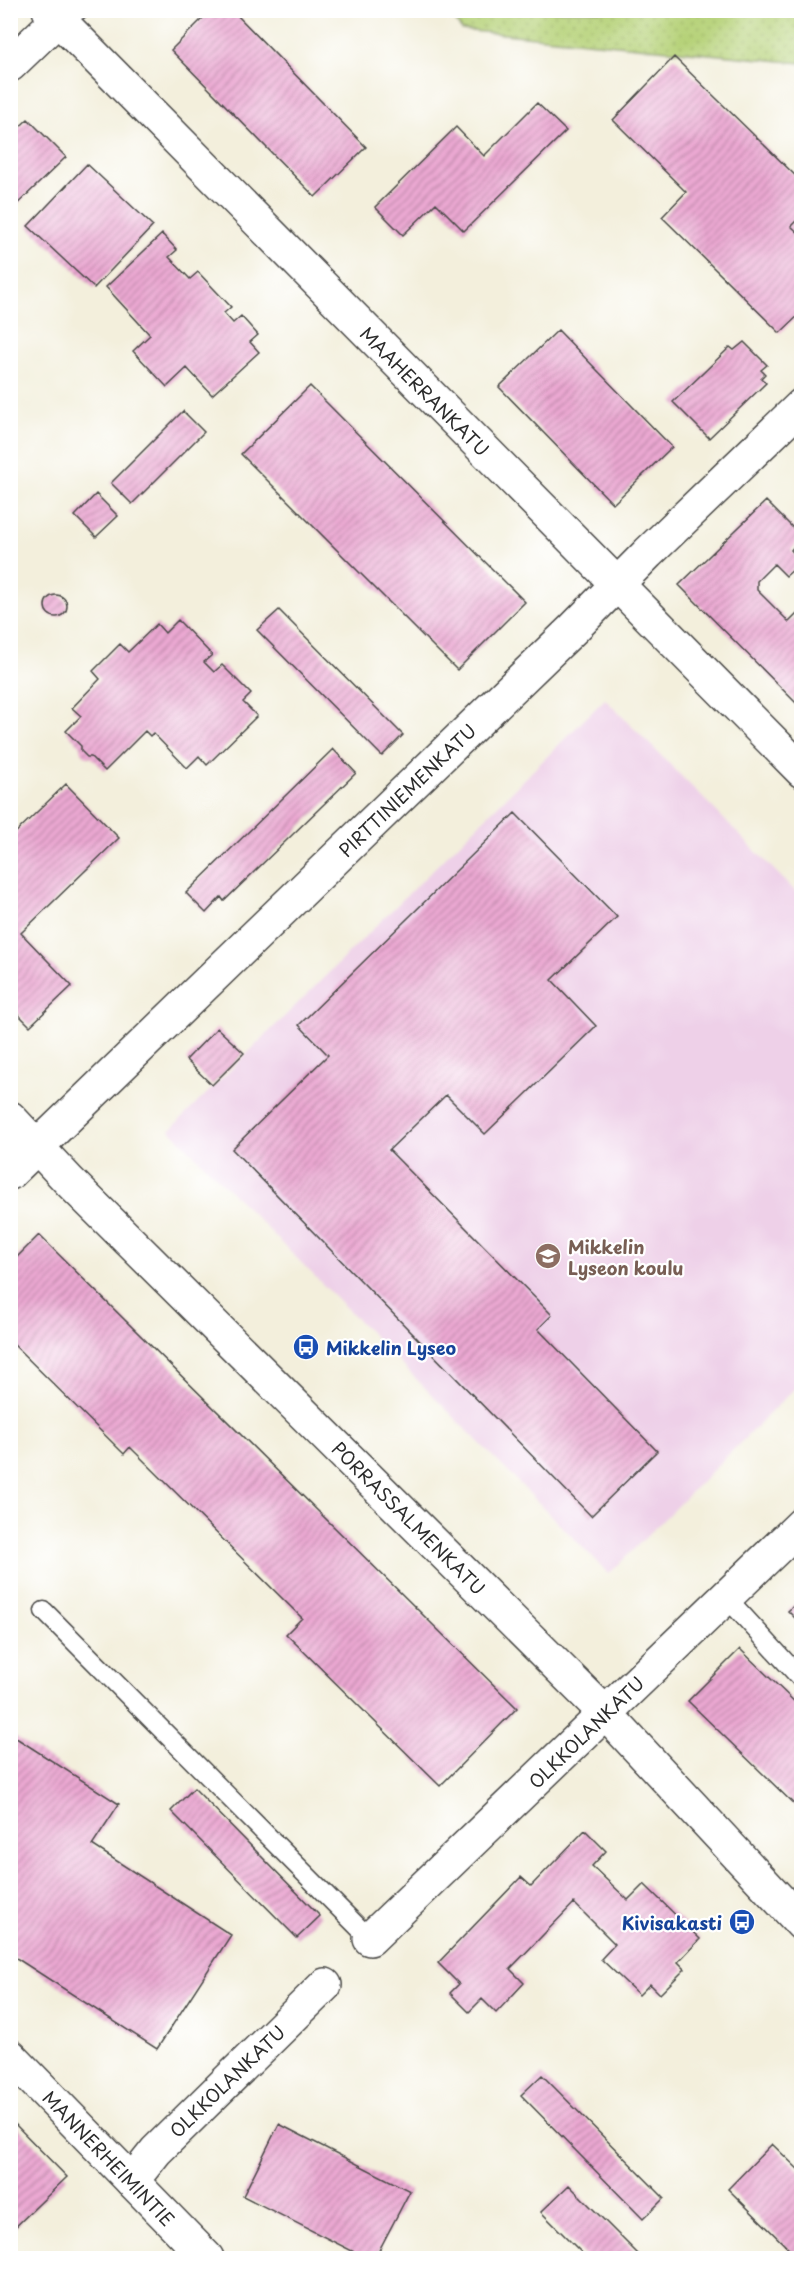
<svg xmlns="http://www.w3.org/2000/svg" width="812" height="2269" viewBox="0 0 812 2269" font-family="'Playpen Sans',sans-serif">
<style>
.built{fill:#eed0e8}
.park{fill:url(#park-dots);stroke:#707e52;stroke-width:1.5}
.building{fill:url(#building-hatch)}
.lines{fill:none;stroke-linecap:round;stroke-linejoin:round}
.service-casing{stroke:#494846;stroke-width:21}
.minor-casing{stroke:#494846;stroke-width:36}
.tertiary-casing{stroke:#494846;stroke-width:36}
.secondary-casing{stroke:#494846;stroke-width:36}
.service{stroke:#fff;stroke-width:18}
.minor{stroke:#fff;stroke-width:33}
.tertiary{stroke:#fff;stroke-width:33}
.secondary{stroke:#fff;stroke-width:33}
.labels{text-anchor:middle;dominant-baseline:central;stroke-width:4.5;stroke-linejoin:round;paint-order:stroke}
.street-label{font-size:18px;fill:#2b2b2b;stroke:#fff}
.education-label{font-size:18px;font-weight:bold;fill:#785e54;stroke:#fff;text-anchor:start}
.transit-label{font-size:18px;font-weight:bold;fill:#164399;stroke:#fff;text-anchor:start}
</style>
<defs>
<pattern id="park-dots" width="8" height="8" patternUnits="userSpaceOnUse" patternTransform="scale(1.5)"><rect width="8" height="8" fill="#b6d278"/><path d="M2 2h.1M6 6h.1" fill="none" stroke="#9db468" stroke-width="1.8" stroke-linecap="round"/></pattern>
<pattern id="building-hatch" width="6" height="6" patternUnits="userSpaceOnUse" patternTransform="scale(1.5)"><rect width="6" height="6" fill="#eba8d2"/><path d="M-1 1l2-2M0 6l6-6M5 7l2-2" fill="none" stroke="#bf89ab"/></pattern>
</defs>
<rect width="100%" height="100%" fill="#fff"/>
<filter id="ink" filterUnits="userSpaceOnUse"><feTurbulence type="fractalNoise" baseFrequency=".0167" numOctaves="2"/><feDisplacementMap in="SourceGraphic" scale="12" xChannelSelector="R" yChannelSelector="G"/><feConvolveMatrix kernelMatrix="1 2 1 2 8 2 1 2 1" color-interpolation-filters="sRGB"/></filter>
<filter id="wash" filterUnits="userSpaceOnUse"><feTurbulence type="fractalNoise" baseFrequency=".008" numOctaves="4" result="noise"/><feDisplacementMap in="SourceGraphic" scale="24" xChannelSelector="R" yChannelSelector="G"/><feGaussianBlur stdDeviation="1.35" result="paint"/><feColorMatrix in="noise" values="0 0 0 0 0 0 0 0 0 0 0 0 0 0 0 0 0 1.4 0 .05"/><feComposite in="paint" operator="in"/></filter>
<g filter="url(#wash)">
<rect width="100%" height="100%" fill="#f3efdc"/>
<path class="built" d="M605 699 801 897V1382L609 1574 170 1130Z"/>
<path class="park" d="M448 11H801V63L462 30Z"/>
<g id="blocks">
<path class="building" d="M211 10H232L366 147 315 197 171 50Z
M674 57 802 182V215L791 226 802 236V312L780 333 662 217 686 192 613 120Z
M537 103 566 131 464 231 436 203 403 235 375 207 456 127 484 156Z
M28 119 66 157 10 211V136Z
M87 164 153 226 94 288 28 226Z
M162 234 177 250 169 257 190 279 198 272 231 307 224 313 233 323 241 316 258 335 250 342 259 352 212 395 187 368 167 387 133 351 150 335 106 287Z
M558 330 672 447 613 504 499 387Z
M744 342 767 365 761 370 765 374 761 378 766 383 709 438 673 402 730 347 734 350Z
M310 386 525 602 457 670 241 454Z
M183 411 204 432 132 504 111 483Z
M96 494 118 516 96 537 75 516Z
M766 501 802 537 791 550 802 562 786 576 774 564 757 581V590L789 622 802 609V709L679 585Z
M45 606a11 11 0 1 1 22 0a11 11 0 1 1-22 0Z
M279 610 403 735 382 756 257 630Z
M178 620 212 655 204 662 214 672 222 665 251 694 243 702 257 716 207 765 199 756 187 768 153 733 150 736 145 731 105 771 91 757H87L81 751V746L66 731 81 716 72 708 100 679 93 671 120 644 128 652 157 624 165 633Z
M333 749 356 773 224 901 221 897 206 913 186 893Z
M66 784 119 838 21 933 72 986 30 1026 10 1006V838Z
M515 813 617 917 552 980 596 1026 485 1134 446 1095 389 1150 552 1315 538 1329 657 1451 591 1516 232 1149 328 1055 299 1025Z
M217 1028 244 1053 212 1085 186 1060Z
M39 1235 517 1708 440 1786 286 1634 302 1618 130 1447 124 1454 10 1341V1264Z
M802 1598V1625L788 1611Z
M740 1649 802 1709V1812L688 1701Z
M10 1734 119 1804 92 1845 231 1935 157 2049 10 1954Z
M194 1788 320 1916 297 1938 171 1811Z
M585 1830 606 1851 592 1866 628 1900 644 1884 700 1939 678 1962 685 1969 660 1994 650 1984 639 1995 601 1959 615 1944 574 1903 510 1969 524 1983 496 2013 482 1999 469 2012 450 1993 459 1984 438 1963 521 1877 531 1886Z
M542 2075 664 2198 643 2219 521 2095Z
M10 2119 67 2177 10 2232Z
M279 2124 410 2191 375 2258H366L243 2196Z
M772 2144 802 2173V2258H798L728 2189Z
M569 2185 642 2258H587L541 2212Z"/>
</g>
</g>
<g filter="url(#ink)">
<use href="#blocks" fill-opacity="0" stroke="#494846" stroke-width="1.5"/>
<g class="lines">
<g class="service-casing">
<path id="service" d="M58 19 79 10
M726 1597 802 1680
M44 1611 370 1939"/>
</g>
<g class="minor-casing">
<path id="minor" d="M10 65 58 19
M10 1173 573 629 648 553 802 405
M370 1939 802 1524
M132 2181 156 2151 325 1985"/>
</g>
<g class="tertiary-casing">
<path id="tertiary" d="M10 1118 70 1182 606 1714 802 1924
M10 2056 207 2258"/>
</g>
<g class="secondary-casing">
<path id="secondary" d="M49 10 802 771"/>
</g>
<use href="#service" class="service"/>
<use href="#minor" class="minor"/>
<use href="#tertiary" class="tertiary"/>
<use href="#secondary" class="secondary"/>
</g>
</g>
<defs>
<g id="school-disc" transform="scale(1.35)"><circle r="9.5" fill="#8d6e63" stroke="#fff"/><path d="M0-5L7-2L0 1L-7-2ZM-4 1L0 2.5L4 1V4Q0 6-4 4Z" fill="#fff"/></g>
<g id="bus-disc" transform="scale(1.35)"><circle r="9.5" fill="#1a4fb4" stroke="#fff"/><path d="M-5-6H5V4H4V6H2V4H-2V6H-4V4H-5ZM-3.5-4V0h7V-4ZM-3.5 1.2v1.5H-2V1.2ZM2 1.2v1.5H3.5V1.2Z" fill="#fff"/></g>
</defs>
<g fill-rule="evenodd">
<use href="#school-disc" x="548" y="1256"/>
<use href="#bus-disc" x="306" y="1347"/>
<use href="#bus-disc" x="742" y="1922"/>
</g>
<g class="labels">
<g class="street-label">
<text transform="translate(425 391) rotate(45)">MAAHERRANKATU</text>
<text transform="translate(407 790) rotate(-44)">PIRTTINIEMENKATU</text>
<text transform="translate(409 1518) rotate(45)">PORRASSALMENKATU</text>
<text transform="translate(586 1732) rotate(-44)">OLKKOLANKATU</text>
<text transform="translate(227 2081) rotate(-44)">OLKKOLANKATU</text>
<text transform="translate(109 2158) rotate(46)">MANNERHEIMINTIE</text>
</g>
<g class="education-label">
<text x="568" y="1246">Mikkelin<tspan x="568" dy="21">Lyseon koulu</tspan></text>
</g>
<g class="transit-label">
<text x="326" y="1347">Mikkelin Lyseo</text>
<text x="722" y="1922" text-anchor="end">Kivisakasti</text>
</g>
</g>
<rect width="812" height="2269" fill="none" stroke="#fff" stroke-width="36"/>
</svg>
